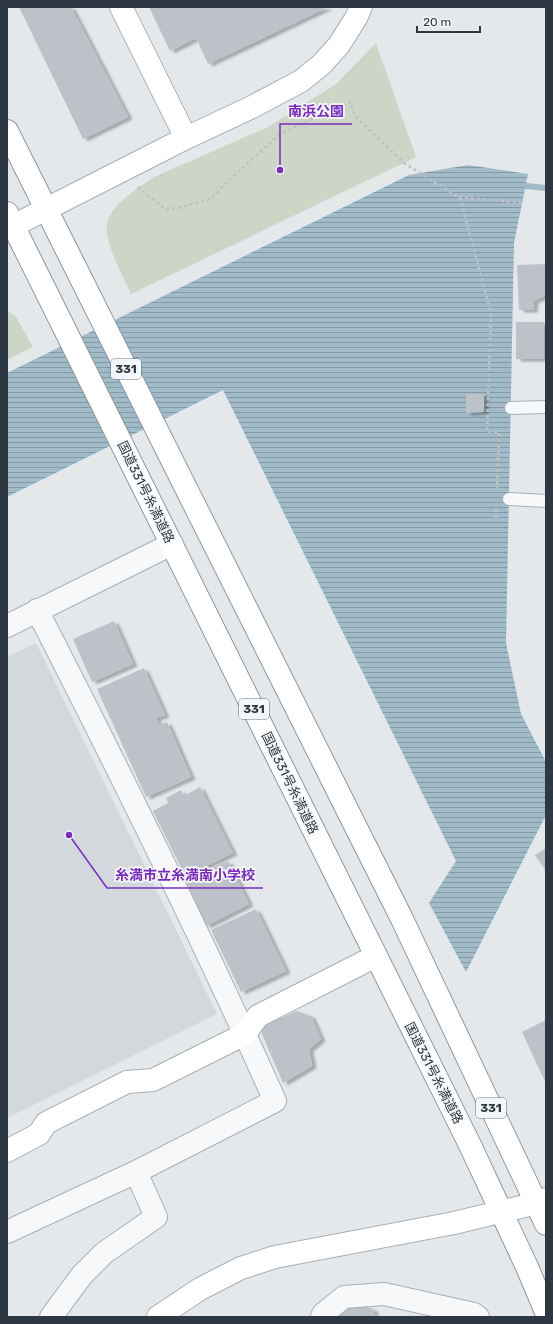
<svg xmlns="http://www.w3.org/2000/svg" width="553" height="1324" viewBox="0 0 553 1324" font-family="Rubik,'Noto Sans JP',sans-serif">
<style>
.built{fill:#d3d8dd}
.park{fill:#ccd5c6}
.water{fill:url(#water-rules)}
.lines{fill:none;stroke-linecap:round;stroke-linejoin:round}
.stream{stroke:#a2bbc9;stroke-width:6}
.building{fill:#bcc2c8;filter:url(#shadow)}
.lane-casing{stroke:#a9b0b5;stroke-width:14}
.street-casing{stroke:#a9b0b5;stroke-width:24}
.secondary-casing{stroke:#a9b0b5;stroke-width:24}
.highway-casing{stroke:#8c98a1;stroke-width:24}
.path{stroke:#bec2c7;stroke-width:2.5;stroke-dasharray:3 3;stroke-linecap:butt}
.lane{stroke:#f7f8fa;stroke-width:12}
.street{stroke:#f7f8fa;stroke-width:22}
.secondary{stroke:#fff;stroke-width:22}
.highway{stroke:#fff;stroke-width:22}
.labels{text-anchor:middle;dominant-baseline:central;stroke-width:3.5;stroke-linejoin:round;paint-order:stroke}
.shield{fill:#f4f7f9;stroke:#69717a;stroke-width:1}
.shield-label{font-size:12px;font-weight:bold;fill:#2d3843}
.street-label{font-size:13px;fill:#2d3843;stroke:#f4f7f9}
.leader{fill:none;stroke:#7b2cbf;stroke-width:1.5}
.callout-dot{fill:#7b2cbf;stroke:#f4f7f9;stroke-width:1.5}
.callout-label{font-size:14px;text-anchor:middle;font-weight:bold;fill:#7b2cbf;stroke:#f4f7f9;stroke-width:3.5;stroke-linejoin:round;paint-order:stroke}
</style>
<defs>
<pattern id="water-rules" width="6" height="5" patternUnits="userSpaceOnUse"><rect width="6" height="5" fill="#a2bbc9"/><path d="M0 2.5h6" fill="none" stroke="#8499a5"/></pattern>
<filter id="shadow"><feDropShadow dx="4.5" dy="2.5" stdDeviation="1" flood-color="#0004"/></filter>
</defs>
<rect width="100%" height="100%" fill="#e4e8eb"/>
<path class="built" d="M36 643 217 1014 7 1118V657Z"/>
<path class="park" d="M376 43 416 157 131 294C124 278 104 242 107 224 110 205 139 187 154 177L268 127 336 84Z
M7 310 16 317 33 347 7 360Z"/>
<path class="water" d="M468 165 528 174 514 243 506 643 521 714 546 762V815L466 972 429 903 456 861 223 390 7 497V373L409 175Z"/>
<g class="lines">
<path class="stream" d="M526 186 546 188"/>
</g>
<path class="building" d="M19 7H71L128 117 83 139Z
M149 7H328L208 64 196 38 170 51Z
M546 264V295L534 301 533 310H519L517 265Z
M516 322H544V359H516Z
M466 394H484V412L466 413Z
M114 621 133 664 92 682 73 639Z
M144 668 165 715 156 718 159 725 167 722 191 777 146 797 97 689Z
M200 787 233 853 185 876 153 811 168 803 166 798 181 790 184 796Z
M546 848V871L535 855Z
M228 861 249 904 206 926 185 879Z
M256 909 286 971 241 992 211 930Z
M297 1011 311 1016 321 1039 309 1049 312 1066 283 1083 259 1027Z
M546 1020V1084L522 1032Z
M351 1299 374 1310 373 1314 378 1317H338Z"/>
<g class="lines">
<g class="lane-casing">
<path id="lane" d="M511 408 546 407
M509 499 546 501"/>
</g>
<g class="street-casing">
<path id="street" d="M7 626 172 544
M7 1232 136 1172 275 1101C201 935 120 772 37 610
M51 1317 82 1275 104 1253 156 1217 136 1172
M322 1317 323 1314 344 1297 384 1294 474 1314 478 1317"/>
</g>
<g class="secondary-casing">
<path id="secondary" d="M121 7 186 138
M7 229 186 138 252 107 301 81 322 64 339 45 356 18 361 7
M7 1151 39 1134 46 1123 127 1082 153 1080 245 1034 258 1016 376 956
M158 1317 200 1289 241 1268 275 1257 454 1223 537 1203 546 1199"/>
</g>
<g class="highway-casing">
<path id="highway" d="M7 131 402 919 546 1224
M7 213 470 1145 527 1267 546 1312"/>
</g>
<path class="path" d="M138 187 165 209 178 208 211 199 229 180 280 134 350 102 355 116 404 163 460 198 491 313 487 432H499L497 488
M459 197 522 203
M496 518V509"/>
<use href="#lane" class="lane"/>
<use href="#street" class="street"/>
<use href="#secondary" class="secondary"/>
<use href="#highway" class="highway"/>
</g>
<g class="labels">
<g class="shield">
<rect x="111" y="359" width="30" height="20" rx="3"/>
<rect x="239" y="699" width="30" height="20" rx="3"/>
<rect x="476" y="1098" width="30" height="20" rx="3"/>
</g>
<g class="shield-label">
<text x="126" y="369">331</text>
<text x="254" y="709">331</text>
<text x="491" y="1108">331</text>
</g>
<g class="street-label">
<text transform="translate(146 492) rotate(64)">国道331号糸満道路</text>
<text transform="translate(290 783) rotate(64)">国道331号糸満道路</text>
<text transform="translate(434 1073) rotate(63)">国道331号糸満道路</text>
</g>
</g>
<path class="leader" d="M280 170L280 124H352M69 835L107 888H263"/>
<g class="callout-dot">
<circle cx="280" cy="170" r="4"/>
<circle cx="69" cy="835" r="4"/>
</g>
<g class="callout-label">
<text x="316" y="116">南浜公園</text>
<text x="185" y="880">糸満市立糸満南小学校</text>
</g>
<rect width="553" height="1324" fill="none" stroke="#2d3843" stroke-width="16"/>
<path d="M417 26v6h63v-6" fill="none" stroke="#2d3843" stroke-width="2"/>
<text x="423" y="26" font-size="12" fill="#2d3843" stroke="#f4f7f9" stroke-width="3" paint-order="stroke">20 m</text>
</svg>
